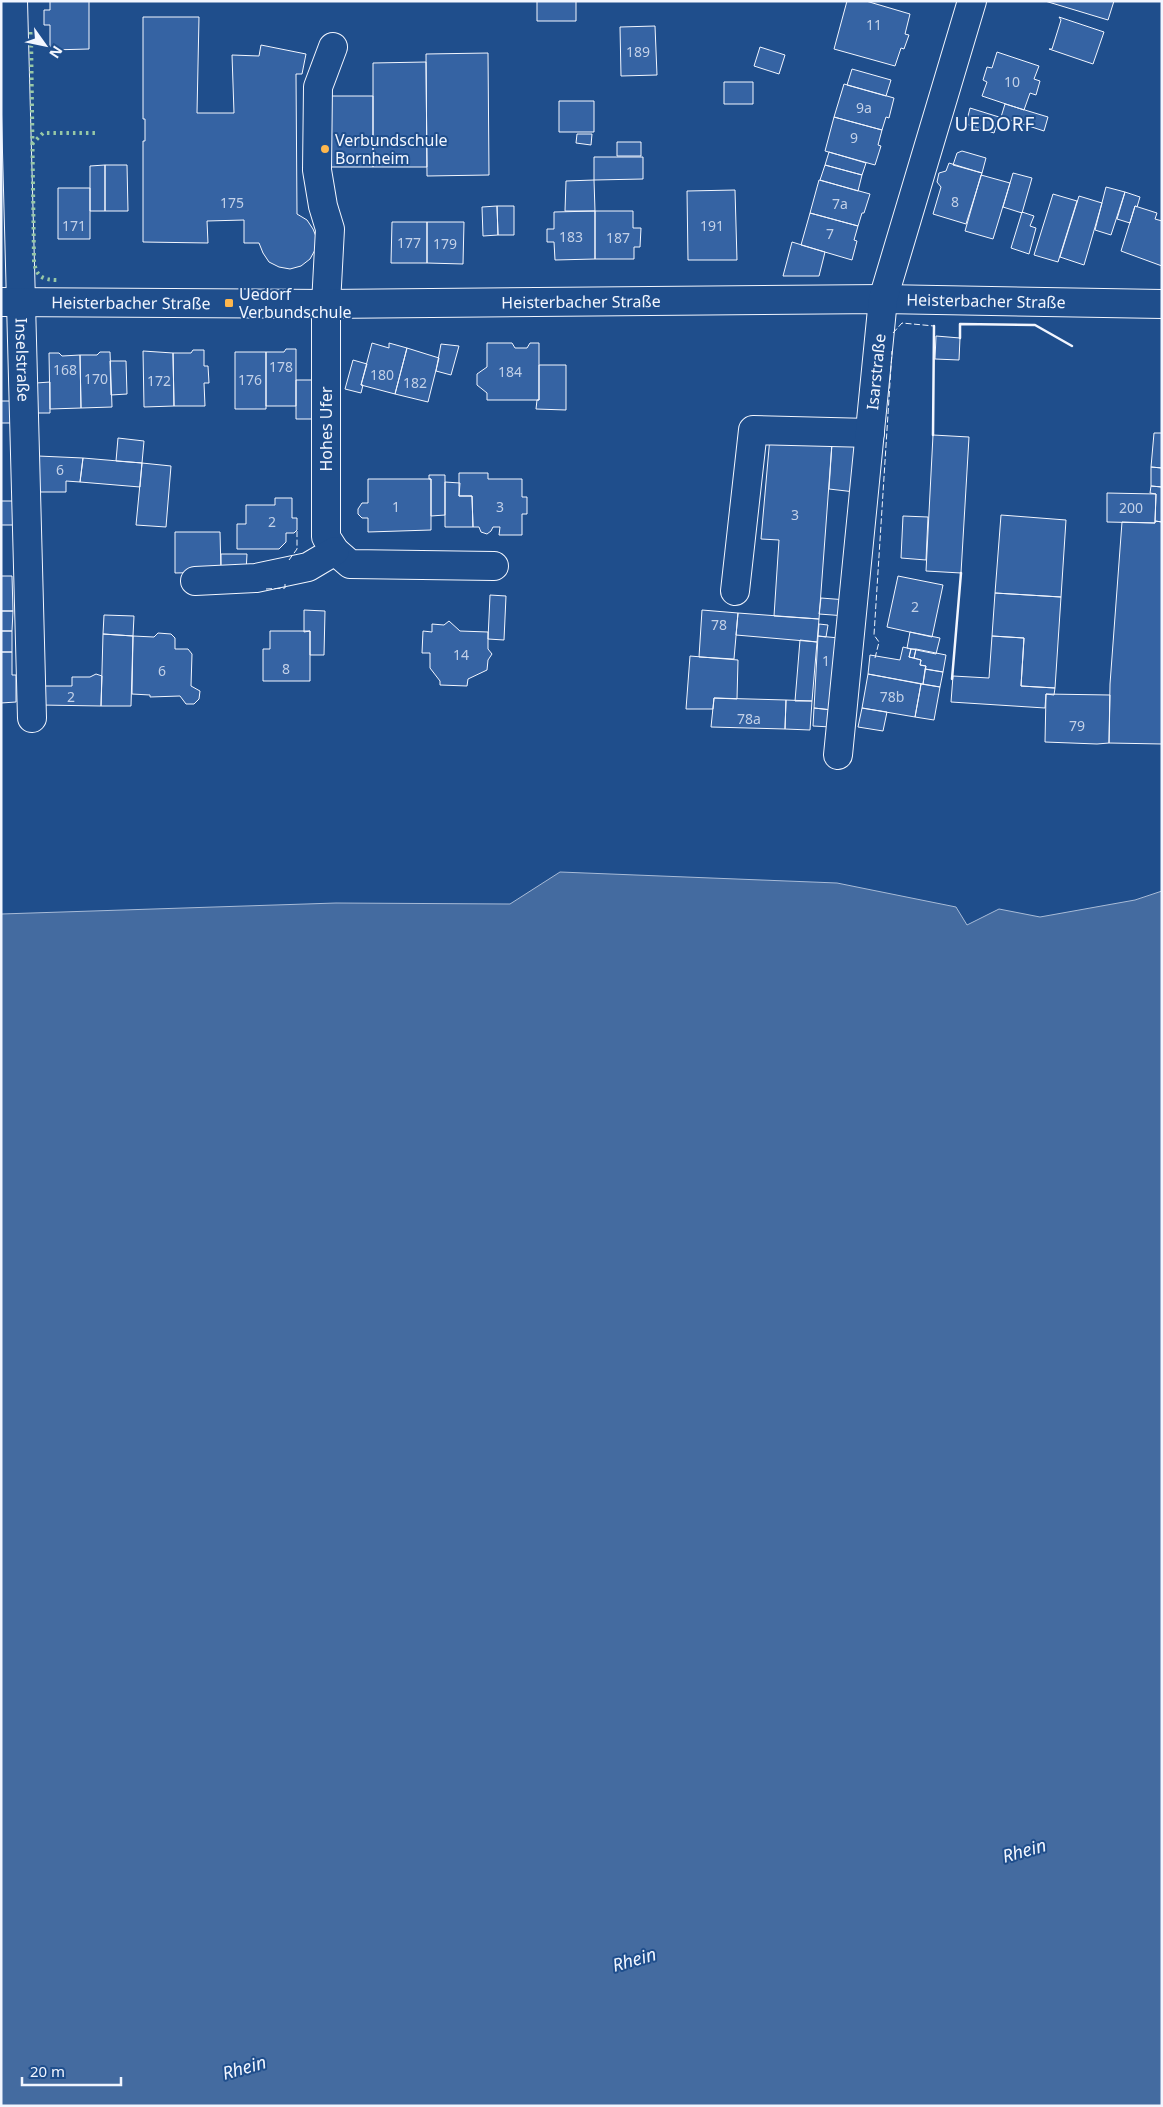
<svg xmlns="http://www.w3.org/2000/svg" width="1163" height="2107" viewBox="0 0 1163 2107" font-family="'Noto Sans',sans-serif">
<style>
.water{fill:#446ba0;stroke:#a8bbd7}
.building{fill:#3563a3;stroke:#f2f6ff}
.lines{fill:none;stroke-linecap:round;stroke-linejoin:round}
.minor-casing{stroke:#f2f6ff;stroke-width:30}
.minor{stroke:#1f4e8c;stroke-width:28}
.hedge{stroke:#97c8a6;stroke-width:4;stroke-dasharray:2.5 4;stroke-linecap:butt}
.fence{stroke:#f2f6ff;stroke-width:1;stroke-dasharray:6 2.5;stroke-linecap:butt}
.wall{stroke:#f2f6ff;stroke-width:2.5}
.poi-dot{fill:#ffb74d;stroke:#1f4e8c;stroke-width:2}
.labels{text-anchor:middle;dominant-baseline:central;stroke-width:4;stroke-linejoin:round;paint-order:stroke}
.number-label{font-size:14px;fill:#c3d1e8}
.poi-label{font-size:16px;fill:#f2f6ff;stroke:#1f4e8c;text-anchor:start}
.street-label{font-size:16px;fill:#f2f6ff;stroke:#1f4e8c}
.water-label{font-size:18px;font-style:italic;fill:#f2f6ff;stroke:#1f4e8c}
.quarter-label{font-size:19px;letter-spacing:1px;fill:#f2f6ff;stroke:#1f4e8c}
</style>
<rect width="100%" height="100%" fill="#1f4e8c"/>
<path class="water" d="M560 872 837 883 956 907 967 925 999 909 1040 917 1135 900 1162 891V2106H1V914L336 903 510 904Z"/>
<path class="building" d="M50 1H89V49L50 50V25H44V10H50Z
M537 1H576V21H537Z
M847 1H866L910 14 905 34 909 35 904 49 901 48 895 66 834 49Z
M1045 1H1114L1108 20Z
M143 17H199L197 113H234L232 55 259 56 261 45 306 54 302 74H296L297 214 307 220 313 229 317 239 315 250 310 259 301 266 290 269 279 267 269 262 263 253 259 243H244V220L207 221 208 243 143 242V141H145V119H143Z
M1059 17 1104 32 1093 64 1049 49H1052L1061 20Z
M655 26 657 75 621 76 620 27Z
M760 47 785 55 779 74 754 66Z
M997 52 1039 66 1034 79 1040 81 1036 95 1030 93 1024 110 982 96 987 82 983 80 987 67 992 68Z
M488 53 489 175 427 176 426 54Z
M426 62 427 167H373V63Z
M852 69 891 80 886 96 847 85Z
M724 82H753V104H724Z
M844 84 894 98 889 118 886 117 882 130 834 117Z
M326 96H373V167H324Z
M559 101H594V132H559Z
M1005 104 1048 117 1044 131 1001 117Z
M970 108 999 117 994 133 966 124Z
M834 117 882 130 878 145 881 146 875 165 825 151Z
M577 134H592L591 145 576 143Z
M617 142H641V156H617Z
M962 151 986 158 982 173 953 165 957 153Z
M829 152 866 163 862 175 825 165Z
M594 157H643V179L594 180Z
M949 163 982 173 966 224 933 214 941 187 937 182 939 173 946 171Z
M105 165H127L128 211H105Z
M105 165V211H90V166Z
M825 165 862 175 858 191 820 180Z
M1013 173 1032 178 1022 213 1003 207Z
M981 175 1010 183 993 239 965 231Z
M594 180 595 211H565L566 181Z
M819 180 870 194 864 213H862L858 226 810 213Z
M1106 187 1125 192 1111 235 1095 230Z
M58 188H90V239H58Z
M735 190 737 260H688L687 191Z
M1125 192 1140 197 1137 207 1135 206 1130 223 1117 219Z
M1053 194 1077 201 1058 262 1034 255Z
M1079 196 1102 203 1084 265 1060 257Z
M497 206H514V235H498Z
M497 206 498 235 483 236 482 207Z
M1135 206 1157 213 1155 219 1162 221V266L1121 251Z
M595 211H633V228H641L640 247H634V259H595Z
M595 211V259L555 260 554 242H547V229H554V212Z
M1022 212 1034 216 1030 226 1036 228 1029 254 1011 248Z
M810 213 858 226 854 240 857 241 852 260 801 245Z
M392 222H427V263H391Z
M427 222H464L463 264 427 263Z
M792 242 825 252 819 276H783Z
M936 336 960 338 959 360 935 359Z
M372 343 389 348V343L407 348 395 394 361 385Z
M487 343H512L515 348H527L530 343H539V400H487V393L477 385V374L487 367Z
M441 344 459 346 451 375 436 371Z
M407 348 439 358 428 402 395 394Z
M286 349H296V406H266V352H284Z
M193 350H204V366H208L209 383H204L205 406H174L173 353H191Z
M143 351 173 353 174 406 144 407Z
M100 352H110L112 407 81 408 80 355H97Z
M235 352H266V409H235Z
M49 353H59L62 356 80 355 81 408 50 409Z
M353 360 367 364 361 385H363L361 393 345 389Z
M110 361H126L127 394 111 395Z
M539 365H566V410L536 409 537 400H539Z
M296 380H312V419H296Z
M50 382V413H36V383Z
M1 401H11V423H1Z
M1154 433H1162V468L1151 467Z
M933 435 969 437 961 573 926 571Z
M770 437 832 443 819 619 774 616 779 540 761 539Z
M118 438 144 441 142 463 116 461Z
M832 443 859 445 855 492 829 489Z
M38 456 83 458 80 482 66 481V492H38Z
M83 458 142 463 140 487 80 482Z
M142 463 171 466 166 527 136 525Z
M1151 467 1162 468V487L1151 486Z
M459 473H488V479H522V497H527V514H522V535H499L500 527H493L491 531 487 534 481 532 479 527H473L472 496H459Z
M429 475H445V515L431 516V479H429Z
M368 479H431V530L368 532V518H362L358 514V509L362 503H368Z
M445 482 460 483 459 496H472L473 527H445Z
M1151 486 1162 487V522L1155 521 1156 494 1150 493Z
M1107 493 1156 494 1155 523 1107 522Z
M275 498H292V518H297V530L294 533H286V542L279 549H237V524H246V505H275Z
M1 501H13V525H1Z
M1001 515 1066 520 1061 597 995 593Z
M903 516 928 517 926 560 901 558Z
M1155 521 1162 522V744L1109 743 1110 684 1122 522 1155 523Z
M175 532H220L221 572 175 573Z
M221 554H247L246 572H221Z
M1 576H12L13 611H1Z
M898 576 943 585 932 637 887 627Z
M995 593 1061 597 1055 688 1021 686 1024 638 992 636Z
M490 595 506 596 504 640 488 639Z
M821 598 847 600 846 616 819 614Z
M304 610 325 611 324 655H310V631L304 632Z
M702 610 738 613 734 659 699 657Z
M1 611H13L12 631H1Z
M738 613 819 619 817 642 736 635Z
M104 615 134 616 133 636 103 634Z
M449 621 460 631 488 632V649L492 654 488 660 487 670 468 679 467 686 440 685V681L430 668V653H422L423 631 432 632V624L444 625Z
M819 624 828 625 826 637 818 636Z
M1 631H12V652H1Z
M270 631H310V681H263V649H270Z
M910 632 940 638 936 654 907 648Z
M158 633 171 634 175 638V649H188L192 654 191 686 200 691 199 699 194 704H186L180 696 150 697V695L132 694 133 636 154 637Z
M103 634 133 636 131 706H101Z
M818 636 839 638 832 710 814 708Z
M992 636 1024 638 1021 686 1055 688 1054 695 1046 694 1045 708 951 702 953 676 989 678Z
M800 640 817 642 812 701H795Z
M903 647 911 649 909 657 921 660 920 665 926 666 923 684 868 674 870 655 900 660Z
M911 649H916L914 658 909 657Z
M916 649 946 655 943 672 925 669 926 666 920 665 921 660 914 658Z
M1 652H12V675H16V702L1 703Z
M690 656 738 660 737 699 714 698 713 709H686Z
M925 669 943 672 940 687 923 684Z
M96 674 102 676 101 706 41 705V686H72V677H90Z
M868 674 921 684 915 717 862 708Z
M921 684 940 687 934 720 915 717Z
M1046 694 1110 695 1109 743 1097 744 1045 742Z
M714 698 786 700 785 729 711 727Z
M786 700 812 701 810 730 785 729Z
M814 708 832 710 831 727 813 726Z
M862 708 887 712 883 731 858 727Z"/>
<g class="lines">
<g class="minor-casing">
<g id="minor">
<path id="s1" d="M13 1 32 718"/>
<path d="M333 47 318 87 317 170 323 206 330 229 326 304V537L335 551 350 564 494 566"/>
<path id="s2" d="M1 302 326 304 883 299 1162 304"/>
<path d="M195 581 256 578 308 567 335 551"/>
<path d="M735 591 753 430 870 433"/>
<path id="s3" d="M838 755 883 299 972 1"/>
</g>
</g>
<use href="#minor" class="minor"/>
<path class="hedge" d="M31 32 34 261C36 277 43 280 58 280
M32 144 43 133H98"/>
<path class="fence" d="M893 333 902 323 934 326
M289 560 297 549V530
M266 589 285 588V582
M875 658 879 642 874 635 892 351"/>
<path class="wall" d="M960 338V324L1035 325 1072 346
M933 435 934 326
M952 679 961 573"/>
</g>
<g class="poi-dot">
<circle cx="325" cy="149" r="5"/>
<rect x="224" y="298" width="10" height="10" rx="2.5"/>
</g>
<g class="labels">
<g class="number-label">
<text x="874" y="24">11</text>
<text x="638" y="51">189</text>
<text x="1012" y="81">10</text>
<text x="864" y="107">9a</text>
<text x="854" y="137">9</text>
<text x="955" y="201">8</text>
<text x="232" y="202">175</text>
<text x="840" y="203">7a</text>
<text x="74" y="225">171</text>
<text x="712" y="225">191</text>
<text x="830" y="233">7</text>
<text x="571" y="236">183</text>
<text x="618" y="237">187</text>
<text x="409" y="242">177</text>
<text x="445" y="243">179</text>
<text x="281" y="366">178</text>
<text x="65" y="369">168</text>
<text x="510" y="371">184</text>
<text x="382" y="374">180</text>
<text x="96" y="378">170</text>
<text x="250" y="379">176</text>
<text x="159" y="380">172</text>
<text x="415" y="382">182</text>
<text x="60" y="469">6</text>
<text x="396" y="506">1</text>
<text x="500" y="506">3</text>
<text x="1131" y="507">200</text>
<text x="795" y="514">3</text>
<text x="272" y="521">2</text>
<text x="915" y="606">2</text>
<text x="719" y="624">78</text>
<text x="461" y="654">14</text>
<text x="826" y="660">1</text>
<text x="286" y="668">8</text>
<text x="162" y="670">6</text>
<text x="71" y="696">2</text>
<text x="892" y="696">78b</text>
<text x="749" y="718">78a</text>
<text x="1077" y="725">79</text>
</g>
<g class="poi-label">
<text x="335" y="140">Verbundschule<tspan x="335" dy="18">Bornheim</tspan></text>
<text x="239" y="294">Uedorf<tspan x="239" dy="18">Verbundschule</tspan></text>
</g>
<g class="street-label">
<text stroke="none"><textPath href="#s2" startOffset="580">Heisterbacher Straße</textPath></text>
<text stroke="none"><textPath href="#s2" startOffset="985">Heisterbacher Straße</textPath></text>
<text stroke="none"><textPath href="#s2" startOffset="130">Heisterbacher Straße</textPath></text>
<text stroke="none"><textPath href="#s1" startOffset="359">Inselstraße</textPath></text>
<text stroke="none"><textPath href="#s3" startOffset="385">Isarstraße</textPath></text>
<text transform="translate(326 429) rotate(-90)">Hohes Ufer</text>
</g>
<g class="water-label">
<text transform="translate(1024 1850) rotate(-16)">Rhein</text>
<text transform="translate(634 1959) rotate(-16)">Rhein</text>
<text transform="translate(244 2067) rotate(-16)">Rhein</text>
</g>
<g class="quarter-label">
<text x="995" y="124">UEDORF</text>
</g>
</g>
<rect width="1163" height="2107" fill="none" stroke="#f2f6ff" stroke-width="5"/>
<g transform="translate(45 45) rotate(123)" stroke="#1f4e8c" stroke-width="4" paint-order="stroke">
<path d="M0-4L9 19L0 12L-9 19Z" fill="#f2f6ff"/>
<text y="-8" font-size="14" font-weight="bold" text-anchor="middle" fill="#f2f6ff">N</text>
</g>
<path d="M22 2077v8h99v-8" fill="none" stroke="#f2f6ff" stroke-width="2.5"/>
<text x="30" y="2077" font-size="15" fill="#f2f6ff" stroke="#1f4e8c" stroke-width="4" paint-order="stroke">20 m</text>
</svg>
